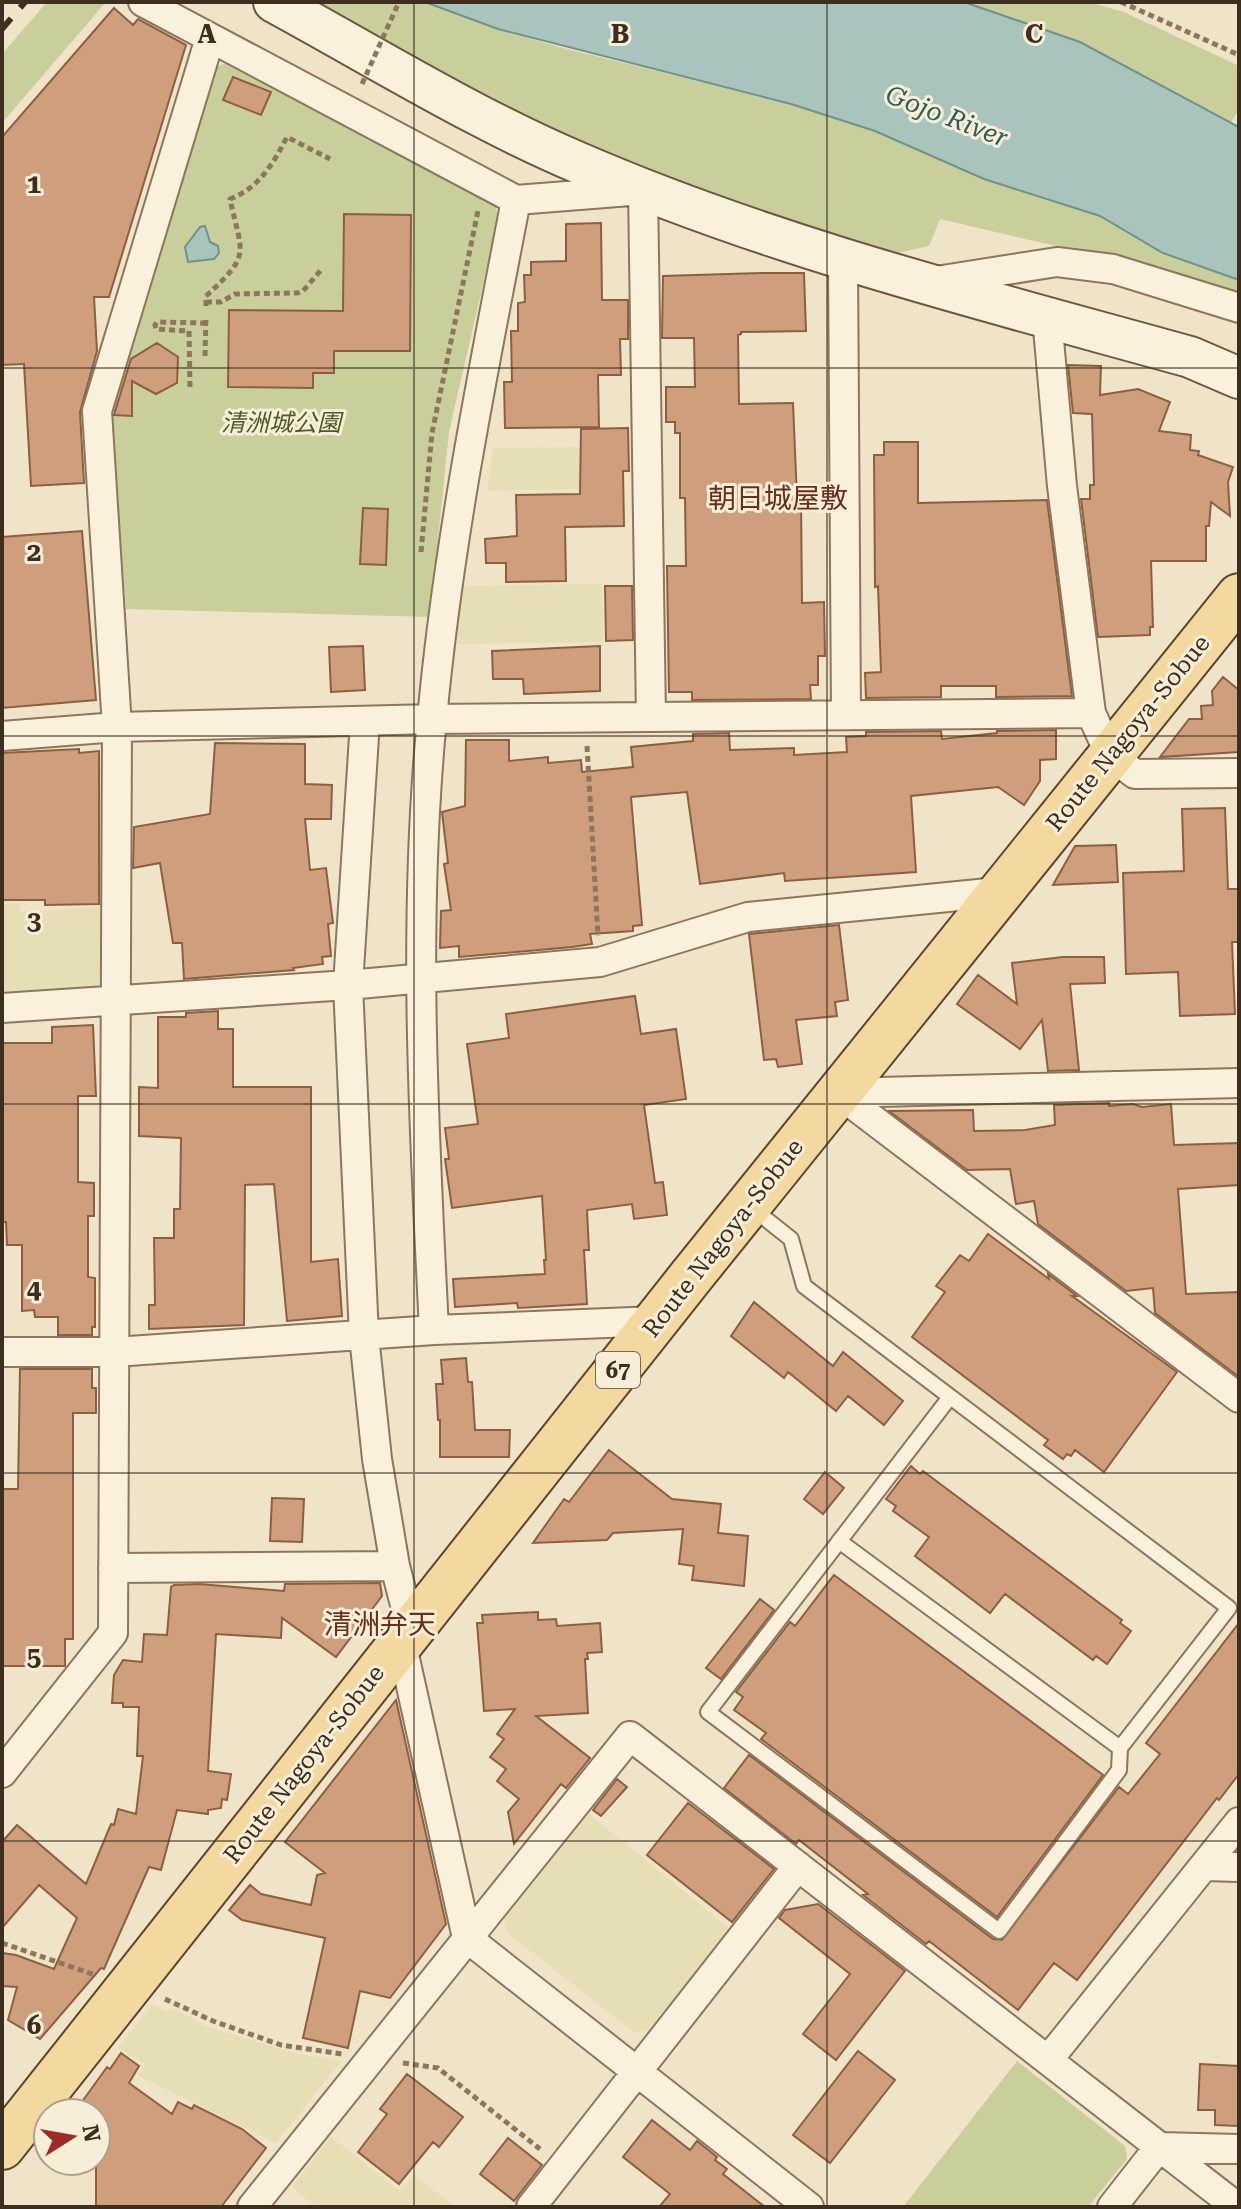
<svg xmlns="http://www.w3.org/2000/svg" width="1241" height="2209" viewBox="0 0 1241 2209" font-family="'Roboto Serif','Noto Sans JP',serif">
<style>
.farmland{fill:#e6deb5}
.green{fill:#c9cf9b}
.water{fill:#a9c4bc;stroke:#6f938a;stroke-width:2}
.building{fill:#cf9f7d;stroke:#8d5f41;stroke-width:2}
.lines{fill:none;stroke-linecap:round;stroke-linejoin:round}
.lane-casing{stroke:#8d765c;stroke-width:18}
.street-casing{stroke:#8d765c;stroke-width:32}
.secondary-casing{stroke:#6f573f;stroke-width:44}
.primary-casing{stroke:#5b4430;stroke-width:48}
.path{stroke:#8d765c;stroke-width:5;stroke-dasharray:6 4;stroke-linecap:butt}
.lane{stroke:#faf1dc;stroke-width:14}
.street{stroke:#faf1dc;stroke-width:28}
.secondary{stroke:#faf1dc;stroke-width:40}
.primary{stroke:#f3d9a0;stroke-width:44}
.rail{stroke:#3d2e20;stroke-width:6;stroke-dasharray:14 14;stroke-linecap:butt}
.path-bridge{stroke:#8d765c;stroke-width:5;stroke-dasharray:6 4;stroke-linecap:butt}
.grid{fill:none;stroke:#3d2e20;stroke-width:2;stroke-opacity:0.55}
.labels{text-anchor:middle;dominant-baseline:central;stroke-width:6;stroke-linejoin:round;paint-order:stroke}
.shield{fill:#f7eed8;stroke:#756857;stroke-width:2}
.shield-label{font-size:22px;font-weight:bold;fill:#3d2e20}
.park-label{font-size:24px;font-style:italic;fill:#4d5a26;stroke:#f7eed8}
.street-label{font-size:24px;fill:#3d2e20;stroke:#f7eed8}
.water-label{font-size:26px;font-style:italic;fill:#2f5d5a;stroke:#f7eed8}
.quarter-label{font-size:28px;fill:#6b2e1e;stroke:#f7eed8}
.grid-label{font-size:26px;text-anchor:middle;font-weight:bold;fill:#3d2e20;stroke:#f7eed8;stroke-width:6;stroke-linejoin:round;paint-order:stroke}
</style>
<rect width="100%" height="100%" fill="#f0e4c8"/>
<path class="farmland" d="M579 447 580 489 487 491 493 448Z
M602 584 603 642 457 644 461 586Z
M20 903 21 912 100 907V981L94 988 2 993V904Z
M587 1812 730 1929 648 2030 635 2033 506 1932 504 1916Z
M152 2005 167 2011 173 2008 206 2026 293 2053 341 2061 276 2143 138 2076 146 2064 118 2048Z
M331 2137 400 2191 414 2174 455 2207H317L292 2187Z"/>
<path class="green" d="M47 2H106L2 123V54Z
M309 2H425L498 29 563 48 791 104 875 131 984 179 1100 216 1163 253 1239 280V299L1125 262 940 219 929 246 884 256 587 152Z
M964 2H1088L1124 12 1239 66V110L1231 122 1080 42Z
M231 62 494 196 498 219 449 432 430 617 126 609 110 407 214 67Z
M1017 2061 1125 2146 1127 2159 1088 2207H903Z"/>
<path class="water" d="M425 2H964L1080 42 1239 127V280L1163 253 1100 216 984 179 875 131 791 104 498 29Z
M205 226 210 242 218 246 219 253 214 259 188 262 185 247 200 227Z"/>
<path class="building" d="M114 8 133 25 138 19 186 45 109 297H94L97 351 80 412 84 483 31 486 24 364 2 365V137Z
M233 77 271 92 261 115 223 100Z
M344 214 411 215 410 351H334V373H313V388L228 387 229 310 343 311Z
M601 223 602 300H628V339H620L621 375H598L599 427 505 428 504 382H512L511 331H518V303L525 302 524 275H531V262L566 261V224Z
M761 273H804L806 331 741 332V334L738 335 739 404 793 403 797 499H801L802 603 824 602 825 656H818V685H810L811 699 692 700V692H669L667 566H686L685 498H680V433H675V422H666V387H695L694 338H662L663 276Z
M157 343 178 357 177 383 156 394 132 381V416L114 415 131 359Z
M1068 365 1101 366 1100 395 1138 389 1170 402 1159 431 1191 435 1190 450 1199 451 1198 455 1233 467 1228 482 1230 516 1211 502 1209 526H1206V561H1151L1153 627H1150V635L1098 637 1081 499H1090V485H1094L1092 414 1073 413Z
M628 428 629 471H623L624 526 565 527 566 581 506 582V563H486L485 539 517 536 516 495 580 494 581 429Z
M884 442H918V503L1047 500 1072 696 996 697V686H941V697L866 698 865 673 881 672 878 586 875 587 874 455H884Z
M363 508 388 509 386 565 360 564Z
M82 531 96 700 2 708V537Z
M605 586H632L633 640 606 641Z
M363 646 365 690 331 692 329 647Z
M600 646V691L524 694 523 679H493L492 651Z
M1223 677 1239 690 1238 752 1160 757 1189 719H1202L1201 706 1213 705 1212 691Z
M1056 730V759L1040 760V781L1024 805 998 787 911 796 916 872 785 881 784 873 700 884 687 792 631 797 642 925 633 926V931L590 934 592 944 572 947 459 957V946L440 948 441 911 451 910 444 864 448 863 442 812 465 806 466 740H509V761L548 757V763L581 760 582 772 633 767 631 747 693 741V734L729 733 730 750 794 748V755L847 752 846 737 866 736V732L941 731 942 739 997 733V731Z
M215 743 305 744V784L332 785 331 819H305L310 870 326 868 333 923 328 924 331 956 322 957 323 964 293 968 294 970 184 979 182 943H173L160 863 133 868 134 827 210 814Z
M79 749V753L99 751V904L45 905V900H2V753Z
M1225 808 1228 889H1239V942H1232L1235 1014 1180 1016 1178 972 1126 974 1123 873 1184 871 1182 809Z
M1116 845 1118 882 1053 885 1075 846Z
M839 925 848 1000 835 1002 837 1016 796 1020 802 1064 778 1067 776 1059 764 1060 749 934Z
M1063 957H1104L1105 983 1070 984 1079 1070 1048 1071 1042 1020 1020 1049 957 1004 978 975 1017 1004 1012 963Z
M635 996 641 1034 676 1029 686 1099 644 1105 655 1183 663 1182 667 1215 634 1219 632 1204 587 1210 589 1250H584L587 1304 518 1308 517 1303 455 1307 453 1279 545 1274 544 1260H546L542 1196 452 1208 445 1159H449L445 1128 478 1124 467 1044 509 1038 506 1014Z
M218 1011V1029H233V1087H311V1262L338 1259 342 1316 287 1321 274 1184 245 1185 244 1325 149 1329V1305H155L154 1238H174V1209H180L181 1138 139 1136V1087L158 1088V1017H186V1013Z
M93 1025 96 1096H78V1182L94 1183V1216H88V1277L95 1278V1327H92V1335H58V1317H35L34 1310 22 1311V1245H7L6 1222H2V1043H52V1027Z
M1109 1103V1106L1133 1104 1142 1107 1171 1104 1174 1145 1239 1143V1185L1178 1189 1186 1294 1239 1292V1377L1155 1313 1153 1288 1126 1291 1038 1224 1034 1201 1016 1204 1010 1169 967 1170 889 1111 973 1110 974 1131 1025 1130 1055 1125 1054 1105Z
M988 1234 1049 1279 1048 1274 1077 1296H1072L1177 1372 1104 1472 1075 1450 1071 1456 1067 1454 1063 1459 1044 1445 1048 1440 912 1337 945 1292 936 1286 960 1255 969 1261Z
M754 1302 833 1366 843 1352 903 1401 884 1425 848 1396 836 1411 788 1372 784 1378 731 1336Z
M466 1358 468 1382H472L475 1430H510L509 1457H440V1420H438L436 1384H443L441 1360Z
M20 1369H92V1388H96V1413H73V1639H65V1666H2V1489H18Z
M609 1450 672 1499 721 1504 718 1533 748 1536 744 1586 692 1580 694 1566 679 1564 683 1529 613 1533 607 1540 533 1543 564 1499 569 1502Z
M911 1466 920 1474 923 1471 1122 1620 1120 1623 1131 1631 1107 1664 1096 1656 1093 1660 1005 1594 990 1613 915 1556 929 1537 893 1511 896 1506 886 1499Z
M825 1472 844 1488 823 1514 804 1499Z
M272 1498 304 1499 302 1542 270 1541Z
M834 1575 1103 1775 997 1917 761 1739 766 1733 734 1710 743 1697 736 1692 790 1622 795 1626Z
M380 1583 382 1596 336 1657 282 1618 281 1638 216 1634 208 1771 231 1774 227 1800 222 1799 221 1808 208 1810V1814L177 1810 161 1870 149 1867 104 1969 101 1968 40 2039 8 2020 17 1987 2 1986V1953L16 1955 54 1969 77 1918 39 1885 2 1928V1842L17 1825 86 1884 111 1824 114 1825 118 1809 136 1814 143 1756H137L139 1707H123V1703H112L114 1675 123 1660 142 1662 144 1634 167 1635 171 1587 174 1585 199 1584 284 1591 285 1584Z
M760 1599 774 1610 721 1679 706 1668Z
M538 1612V1620L556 1619 557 1626 600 1623 602 1652 587 1653 588 1659H585L588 1713 536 1716 590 1758 566 1788 561 1784 514 1844 508 1812 519 1799 497 1781 506 1769 490 1757 504 1739 497 1734 515 1709 484 1711 477 1623H483L482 1615Z
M1239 1623V1774L1219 1800 1217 1798 1077 1980 1054 1963 1018 2010 929 1941 926 1944 863 1895 868 1894 799 1840 796 1844 724 1788 749 1755 993 1939 1002 1940 1119 1787 1128 1794 1160 1754 1146 1743Z
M396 1700 446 1924 390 1998 360 1991 348 2048 303 2038 325 1938 242 1920 229 1910 250 1885 261 1894 311 1905 317 1875 325 1873 285 1842Z
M617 1779 627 1787 601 1816 593 1810Z
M688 1803 774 1869 732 1922 647 1855Z
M818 1904 905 1971 836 2060 803 2034 850 1974 779 1918 785 1910Z
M858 2051 895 2080 830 2163 793 2135Z
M121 2053 139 2066 129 2083 172 2114 178 2102 192 2109 194 2105 242 2129 266 2148 221 2207H96V2113H74L107 2067 110 2069Z
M1200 2064 1239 2066V2126L1215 2125V2110H1198Z
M407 2074 463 2117 439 2147 433 2142 399 2184 358 2152 387 2114 380 2109Z
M652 2120 690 2150 697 2141 717 2157 715 2160 727 2169 723 2174 765 2207H659L670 2194 623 2157Z
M508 2138 542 2165 514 2201 480 2174Z"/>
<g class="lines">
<g class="lane-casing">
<path id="lane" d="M752 1208 791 1239 804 1286 1229 1608 1120 1748 839 1541
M950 1397 708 1712 999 1931 1119 1770 1120 1748"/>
</g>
<g class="street-casing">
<path id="street" d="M143 2 516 200 643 190 651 717
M843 259 846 715
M936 281 1057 262 1113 269 1239 308
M1047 317 1062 486 1091 713
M365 721 348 985 364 1336 377 1459 395 1566 411 1628
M2 736 117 727 432 719 1091 713 1110 755 1135 774 1239 773
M2 1008 348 985 600 962 748 917 998 892
M838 1093 1239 1398
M838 1093 1239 1083
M434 1330C424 1127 412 922 432 719 448 544 483 372 516 200
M2 1352H114L434 1330 657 1321
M113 1568 395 1566
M401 1641 467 1938 809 2207
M2 1773 113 1633 117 727 97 411 210 38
M1204 1866 1239 1867
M1048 2060 1239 1822
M1159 2147 1239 2149
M252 2207 630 1736 1237 2207
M531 2207 798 1866
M1112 2207 1159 2147"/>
</g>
<g class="secondary-casing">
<path id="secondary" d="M274 2C375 57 473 118 579 163 776 248 985 300 1190 357L1239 378"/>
</g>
<g class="primary-casing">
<path id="primary" d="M2 2147 689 1279 1239 596"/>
</g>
<path class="path" d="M1121 2 1239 55
M206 302H221L235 294 297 293 303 291 321 270
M206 306V296C252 254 242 255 230 199 259 188 273 164 287 137L330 159
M205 356 206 316
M190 387 189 331 156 329 155 325 157 322 206 323
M421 552 432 433 478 211
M587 746 598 936
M2 1943 95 1975
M165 1999 213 2021 281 2045 342 2054
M403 2063 438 2068 540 2149"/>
<use href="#lane" class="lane"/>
<use href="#street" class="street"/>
<use href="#secondary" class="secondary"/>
<use href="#primary" class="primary"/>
<path class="rail" d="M2 29 25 2"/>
<path class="path-bridge" d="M362 84 399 2"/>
</g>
<path class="grid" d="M414 2V2207M827 2V2207M2 368H1239M2 736H1239M2 1104H1239M2 1473H1239M2 1841H1239"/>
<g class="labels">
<rect class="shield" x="596" y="1352" width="44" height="36" rx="6"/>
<g class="shield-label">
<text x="618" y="1370">67</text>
</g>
<g class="park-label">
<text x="281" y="423">清洲城公園</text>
</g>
<g class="street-label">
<text transform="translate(1128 733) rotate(-51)">Route Nagoya-Sobue</text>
<text transform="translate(723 1238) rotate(-52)">Route Nagoya-Sobue</text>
<text transform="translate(304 1764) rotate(-52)">Route Nagoya-Sobue</text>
</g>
<g class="water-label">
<text transform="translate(947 116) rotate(21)">Gojo River</text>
</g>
<g class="quarter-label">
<text x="778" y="498">朝日城屋敷</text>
<text x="380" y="1624">清洲弁天</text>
</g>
</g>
<g class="grid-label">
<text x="207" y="43">A</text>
<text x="620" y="43">B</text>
<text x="1034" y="43">C</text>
<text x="34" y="193">1</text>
<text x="34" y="561">2</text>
<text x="34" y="930">3</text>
<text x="34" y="1298">4</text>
<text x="34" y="1666">5</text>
<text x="34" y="2034">6</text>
</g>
<rect width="1241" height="2209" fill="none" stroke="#3d2e20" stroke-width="8"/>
<g transform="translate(72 2137) rotate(79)"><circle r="38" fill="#f7eed8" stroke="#ada18e" stroke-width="2"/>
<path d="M0-6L14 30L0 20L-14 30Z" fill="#9e2a2b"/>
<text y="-12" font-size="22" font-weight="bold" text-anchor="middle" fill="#3d2e20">N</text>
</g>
</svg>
